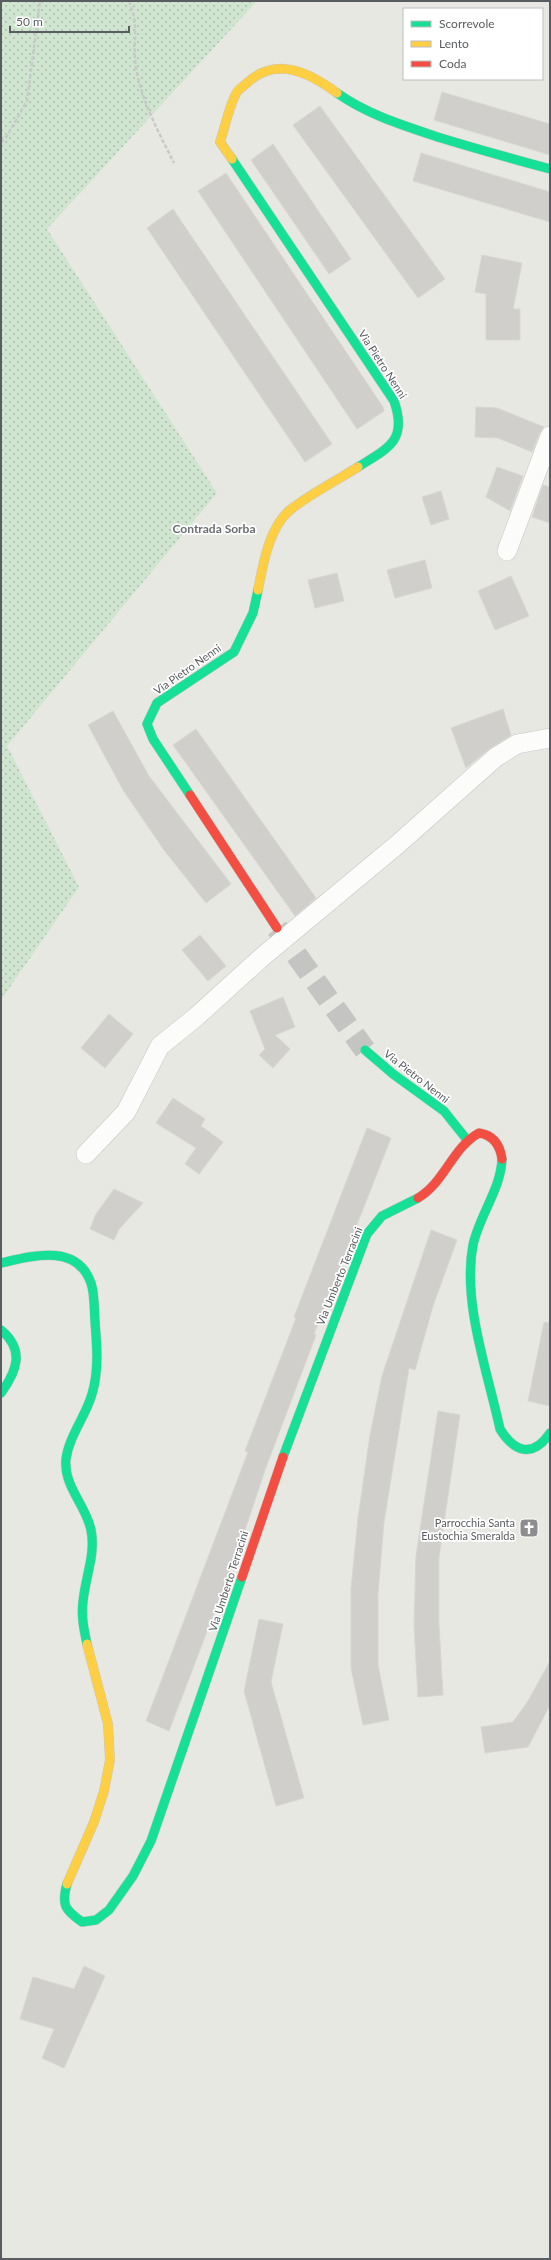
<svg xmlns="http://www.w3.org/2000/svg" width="551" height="2260" viewBox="0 0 551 2260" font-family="Lato,sans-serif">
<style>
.grass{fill:url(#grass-dots)}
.building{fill:#d0cfcc;stroke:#d8d6d2}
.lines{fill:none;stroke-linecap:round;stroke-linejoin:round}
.secondary-tunnel{stroke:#c4c5c2;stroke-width:22;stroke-dasharray:22 11;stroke-linecap:butt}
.street-casing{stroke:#c5c5c5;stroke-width:20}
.fast-casing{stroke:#c6c6c6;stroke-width:10}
.slow-casing{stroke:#c6c6c6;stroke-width:10}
.jam-casing{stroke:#c6c6c6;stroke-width:10}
.path{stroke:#c6cac8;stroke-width:2.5;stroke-dasharray:4 2;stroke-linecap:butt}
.street{stroke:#fcfcfb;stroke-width:19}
.fast{stroke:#16e098;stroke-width:9}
.slow{stroke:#ffcf43;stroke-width:9}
.jam{stroke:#f24e42;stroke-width:9}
.labels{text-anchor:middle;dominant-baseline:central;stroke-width:3.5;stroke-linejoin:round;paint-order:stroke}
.street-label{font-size:11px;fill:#595c60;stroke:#fff}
.poi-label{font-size:11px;fill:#595c60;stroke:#fff;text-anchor:end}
.neighbourhood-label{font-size:12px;font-weight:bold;fill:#6a6d72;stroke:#fff}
</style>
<defs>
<pattern id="grass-dots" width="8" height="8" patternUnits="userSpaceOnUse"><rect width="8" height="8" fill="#d0e5cf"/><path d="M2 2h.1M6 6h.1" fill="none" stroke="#acbdab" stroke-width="1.8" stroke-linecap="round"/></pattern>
</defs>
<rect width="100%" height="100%" fill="#e8e8e3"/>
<path class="grass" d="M1 1H257L47 229 217 493 7 746 79 887 1 1000Z"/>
<path class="building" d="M442 92 550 124V155L434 120Z
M320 106 445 279 418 298 293 125Z
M273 144 351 259 329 274 251 160Z
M421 153 550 192V222L413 181Z
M226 173 383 407 384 411 357 429 198 191Z
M173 209 332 444 305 462 147 228Z
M482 255 522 263 513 309H520V340H486V294L475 292Z
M476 407 497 408 544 427 540 432 532 452 498 438 475 437Z
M497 467 523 476 510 511 486 497Z
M543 485 550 487V523L532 517Z
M441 491 449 519 431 525 422 497Z
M425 560 432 588 395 598 387 570Z
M337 573 344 601 315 608 308 580Z
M511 576 529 616 495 630 478 591Z
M503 709 511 735 489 749 466 768 451 728Z
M113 711 149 776 231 884 206 903 164 850 123 790 88 725Z
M196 729 316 898 295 916 173 745Z
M200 935 226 966 208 981 182 950Z
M283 997 295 1027 275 1035 290 1049 273 1068 259 1055 265 1049 250 1011Z
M109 1014 133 1034 105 1068 81 1048Z
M173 1098 205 1119 201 1126 223 1142 199 1174 185 1164 196 1148 156 1123Z
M367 1128 391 1138 314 1334 316 1335 265 1470 240 1545 169 1731 146 1721 248 1452 245 1451 296 1318 294 1317Z
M114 1189 143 1203 119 1229 114 1240 90 1229 96 1214Z
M431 1230 457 1240 433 1306 415 1370 409 1368 384 1522 378 1594V1665L389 1720 363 1725 351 1668V1589L358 1518 370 1435 382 1376Z
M544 1322 550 1323V1406L528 1401Z
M438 1411 460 1415 439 1557V1625L443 1695 418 1697 414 1626 416 1556Z
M259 1619 283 1624 271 1682 304 1798 276 1806 244 1691Z
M550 1661V1705L528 1747 485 1753 481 1727 513 1722 528 1701Z
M84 1966 105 1976 64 2068 42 2058 54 2029 20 2019 33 1977 74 1989Z"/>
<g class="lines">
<path class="secondary-tunnel" d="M277 928 365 1050"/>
<g class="street-casing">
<path id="street" d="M507 551 550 436
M86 1154 126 1112 160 1046 197 1016 261 958 398 844 496 757 517 744 550 738"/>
</g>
<g class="fast-casing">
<path id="fast" d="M337 93C368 115 405 126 441 138 477 149 513 159 550 169
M232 159 394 401C408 441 388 448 358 467
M190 795 153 739 147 724 157 703 234 652 253 613 258 590
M365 1050 393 1074 444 1111 468 1141
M502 1159C501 1189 479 1216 473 1245 462 1302 488 1373 500 1429 515 1453 533 1458 550 1433
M1 1263C32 1256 77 1243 91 1283 95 1295 94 1309 95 1322 97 1346 99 1371 92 1394 86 1416 69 1436 66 1459 63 1486 86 1505 91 1530 96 1554 85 1578 83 1602 81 1616 84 1630 87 1644
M1 1330C25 1350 17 1371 1 1393
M283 1457 367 1234 382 1216 418 1198
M67 1884C61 1905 65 1910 82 1922L96 1920 109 1910 133 1876 151 1841 242 1577"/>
</g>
<g class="slow-casing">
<path id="slow" d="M232 159 220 142C225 128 229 105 237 92 239 89 245 85 248 82 277 56 310 73 337 93
M258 590C263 565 269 527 290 510 310 494 336 481 358 467
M67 1884 94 1822 104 1791 110 1760 108 1724 87 1644"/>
</g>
<g class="jam-casing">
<path id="jam" d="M190 795 277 928
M418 1198C445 1182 452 1148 479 1133 493 1135 500 1145 502 1159
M242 1577 283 1457"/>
</g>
<path class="path" d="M129 1C140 27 132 44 136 68 142 102 159 133 174 163
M1 142 7 136 27 101 40 1"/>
<use href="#street" class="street"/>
<use href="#fast" class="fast"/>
<use href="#slow" class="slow"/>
<use href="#jam" class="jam"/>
</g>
<defs>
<g id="church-square" transform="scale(1)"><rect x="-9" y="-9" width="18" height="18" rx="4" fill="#8b8d8e" stroke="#fff"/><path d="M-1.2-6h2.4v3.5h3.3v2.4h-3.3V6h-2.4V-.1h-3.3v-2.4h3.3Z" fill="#fff"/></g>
</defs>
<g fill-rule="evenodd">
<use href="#church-square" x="529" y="1528"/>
</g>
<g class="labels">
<g class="street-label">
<text transform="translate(383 364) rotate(57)">Via Pietro Nenni</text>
<text transform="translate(187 669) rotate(-35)">Via Pietro Nenni</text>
<text transform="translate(417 1076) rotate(38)">Via Pietro Nenni</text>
<text transform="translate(339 1276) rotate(-68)">Via Umberto Terracini</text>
<text transform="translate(228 1581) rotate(-72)">Via Umberto Terracini</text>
</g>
<g class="poi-label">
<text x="515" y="1522">Parrocchia Santa<tspan x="515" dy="13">Eustochia Smeralda</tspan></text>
</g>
<g class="neighbourhood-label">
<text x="214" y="528">Contrada Sorba</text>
</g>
</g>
<rect width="551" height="2260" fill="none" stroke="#595c60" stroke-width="4"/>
<rect x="403" y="8" width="140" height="72" fill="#ffffff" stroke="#bdbebf"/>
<rect x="411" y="21" width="20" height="6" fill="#16e098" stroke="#bdbebf"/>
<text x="439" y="28" font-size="12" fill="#595c60">Scorrevole</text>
<rect x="411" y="41" width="20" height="6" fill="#ffcf43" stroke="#bdbebf"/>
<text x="439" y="48" font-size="12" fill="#595c60">Lento</text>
<rect x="411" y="61" width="20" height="6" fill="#f24e42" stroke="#bdbebf"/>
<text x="439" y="68" font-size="12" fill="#595c60">Coda</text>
<path d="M10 26v6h119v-6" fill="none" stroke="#595c60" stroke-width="2"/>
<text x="16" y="26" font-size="12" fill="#595c60" stroke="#ffffff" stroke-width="3" paint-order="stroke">50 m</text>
</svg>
